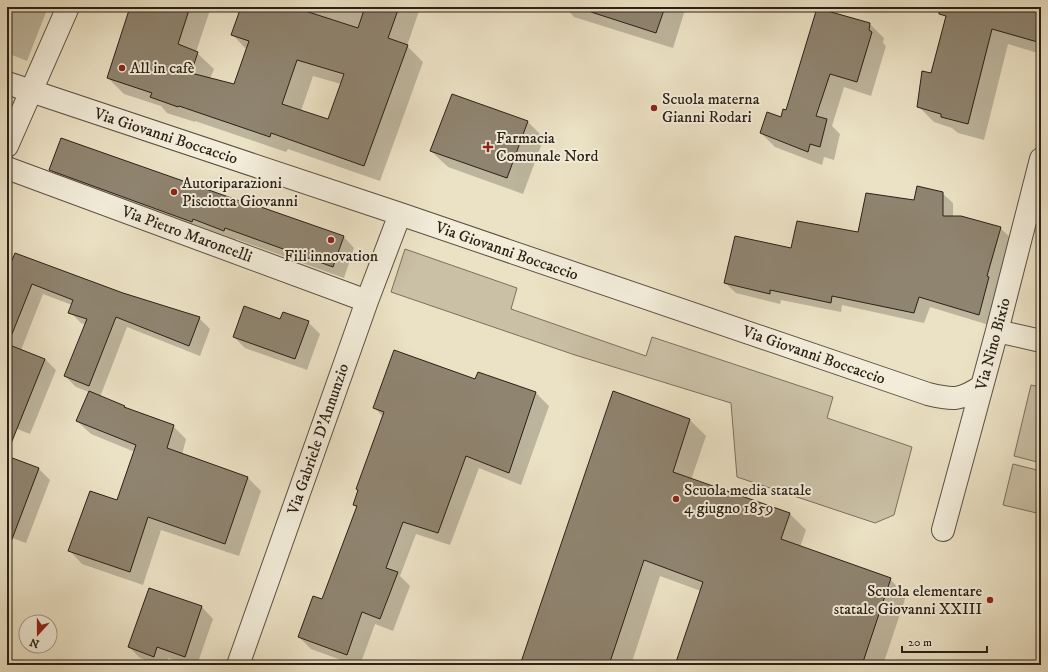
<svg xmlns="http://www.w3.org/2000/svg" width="1048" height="672" viewBox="0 0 1048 672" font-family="'IM FELL DW Pica',serif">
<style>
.green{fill:#cac0a6;stroke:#7a705e}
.shadow{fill:#0003;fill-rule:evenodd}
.building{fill:#8f8470;stroke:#2b2016;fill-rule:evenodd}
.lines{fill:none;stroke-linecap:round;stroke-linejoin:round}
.minor-casing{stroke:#5b5042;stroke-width:24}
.minor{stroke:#f2ecd9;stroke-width:22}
.poi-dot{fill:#8f2418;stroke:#f2ecd9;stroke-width:1.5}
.labels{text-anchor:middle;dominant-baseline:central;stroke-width:4;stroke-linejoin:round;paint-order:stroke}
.poi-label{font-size:16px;fill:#2b2016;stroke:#f2ecd9;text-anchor:start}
.street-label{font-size:16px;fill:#2b2016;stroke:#f2ecd9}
</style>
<rect width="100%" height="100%" fill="#ebe1c4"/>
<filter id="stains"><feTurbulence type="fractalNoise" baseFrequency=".005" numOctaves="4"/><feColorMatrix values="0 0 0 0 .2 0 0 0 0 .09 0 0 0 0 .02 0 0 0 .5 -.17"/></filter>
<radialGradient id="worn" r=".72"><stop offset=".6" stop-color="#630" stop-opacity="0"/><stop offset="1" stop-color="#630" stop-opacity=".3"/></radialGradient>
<path class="green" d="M405 249 517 288 511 309 646 356 652 337 833 397 827 418 912 447 894 515 875 523 737 477 731 403 575 355 391 292Z
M1031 385 1041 387V463L1014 456Z
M1013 464 1041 471V514L1003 505Z"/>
<path class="shadow" d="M7 7H48L27 61 7 53Z
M131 7H211L196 52 214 69 210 79 234 85 247 50 232 34 242 7H419L420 8 407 46 423 62 380 181 288 149 286 152 195 121V122L167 113 161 106 124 94 108 78ZM313 76 341 84 329 120 301 111Z
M565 7H686L673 48 574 17Z
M941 7H1041V54L1008 44 984 140 958 133 952 128 934 122 918 106 932 75 949 10Z
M870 24 884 38 883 43 886 46 871 96 844 87 832 126 840 134 834 160 824 157 822 165 775 147 761 133 782 118 787 111Z
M452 95 528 122 544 138 523 194 448 167 431 151Z
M51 170 343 236 354 248 344 278 236 239V241L62 181Z
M942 193 953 203V217L1000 228 1011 238 989 325 930 307 924 323 842 305 841 312 781 300 780 304 736 293 725 283 792 249 859 233 915 201Z
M7 274 123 294 199 318 210 329 200 356 127 327 100 397 124 407 126 409 173 426 186 439 182 455 248 478 261 491 239 556 161 530 143 585 82 564 69 550 118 501 135 452 91 434 77 421 89 392 76 387 65 376 85 325 81 323 70 312 72 305 43 294 21 350 45 359 56 370 30 434 7 425Z
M281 320 308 322 320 334 307 370 245 348 234 337Z
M478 373 536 393 549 406 521 485 479 468 450 545 416 534 400 576 410 586 393 631 375 624 360 665H355L311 649 299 637 323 601 357 508 354 505 383 417 375 408 476 381Z
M690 420 706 436 691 480 790 514 806 530 800 547 890 579 906 596 883 665H676L701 591 660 576 631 665H521Z
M11 459 39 469 50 480 26 543 7 536V470Z
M150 589 202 607 213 619 197 665H188L168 658 166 665H159L140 658 129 647Z"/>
<path class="building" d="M130 7H190L178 44 198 52 191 73 234 84 249 41 231 35 241 7H293L358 28 365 7H399L388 38 408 45 364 166 271 133 270 137 179 106 178 107 150 97 152 93 107 78ZM297 60 344 74 328 119 282 104Z
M592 7H665L656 33 591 12Z
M939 7H1041V43L992 29 968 124 941 117V114L917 107 922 71 931 73 946 16 939 14Z
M817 8 870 23 869 30 872 32 857 82 830 74 816 116 827 119 820 147 810 144 808 152 760 133 767 112 781 117 783 109 786 110Z
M452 94 528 121 507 178 430 151Z
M61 138 257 207 258 206 344 236 333 267 225 228 224 231 193 219 192 222 49 170Z
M917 186 943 192V216H961L1001 227 987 276 989 277 979 315 919 297 914 313 832 296 831 303 770 290V294L724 283 735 236 791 248 797 221 858 232 866 193 914 200Z
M15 253 123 293 200 317 189 346 116 317 89 386 64 376 87 319 68 313 73 300 32 284 8 344H7V272Z
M244 306 280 319 283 312 309 321 295 359 233 337Z
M7 344 45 359 8 451H7Z
M394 350 475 379 478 372 536 392 509 473 466 456 438 533 403 522 386 568 398 572 380 619 362 612 347 655 298 637 313 596 322 599 357 506 353 505 358 490 356 489 384 412 373 408Z
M89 391 125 406 124 407 174 425 167 448 248 477 225 544 148 517 130 572 68 551 90 491 117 500 136 445 76 421Z
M613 391 690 419 673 472 790 513 781 539 891 578 862 665H675L703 582 644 560 609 665H520Z
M7 456 39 468 9 547H7Z
M149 588 202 606 185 657 157 647 154 657 128 647Z"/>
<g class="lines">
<g class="minor-casing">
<path id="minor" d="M7 83 400 214 928 394C953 400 960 401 982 386
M7 146 68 7
M7 168 367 301
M997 331 1041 341
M943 530 997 331 1041 159
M238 665 367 301 400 214"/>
</g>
<use href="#minor" class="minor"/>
</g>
<g class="poi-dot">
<circle cx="122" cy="68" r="4"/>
<circle cx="654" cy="108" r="4"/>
<path d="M486 141h4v4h4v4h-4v4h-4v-4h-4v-4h4z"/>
<circle cx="174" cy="192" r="4"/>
<circle cx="331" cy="240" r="4"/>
<circle cx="676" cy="499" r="4"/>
<circle cx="990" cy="600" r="4"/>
</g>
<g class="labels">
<g class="poi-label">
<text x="130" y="68">All in cafè</text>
<text x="662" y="99">Scuola materna<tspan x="662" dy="18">Gianni Rodari</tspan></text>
<text x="496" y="138">Farmacia<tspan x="496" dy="18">Comunale Nord</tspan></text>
<text x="182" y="183">Autoriparazioni<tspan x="182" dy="18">Pisciotta Giovanni</tspan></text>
<text x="331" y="256" text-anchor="middle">Fili innovation</text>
<text x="684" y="490">Scuola media statale<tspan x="684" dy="18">4 giugno 1859</tspan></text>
<text x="982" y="591" text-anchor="end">Scuola elementare<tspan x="982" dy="18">statale Giovanni XXIII</tspan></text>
</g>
<g class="street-label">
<text transform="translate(166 136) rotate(18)">Via Giovanni Boccaccio</text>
<text transform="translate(187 234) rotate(20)">Via Pietro Maroncelli</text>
<text transform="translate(507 251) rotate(19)">Via Giovanni Boccaccio</text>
<text transform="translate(993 344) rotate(-75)">Via Nino Bixio</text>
<text transform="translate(814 355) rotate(19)">Via Giovanni Boccaccio</text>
<text transform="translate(318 439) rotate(-71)">Via Gabriele D'Annunzio</text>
</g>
</g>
<rect width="1048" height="672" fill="none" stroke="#ebe1c4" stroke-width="24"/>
<rect x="8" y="8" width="1032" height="656" fill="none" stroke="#2b2016" stroke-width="2"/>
<rect x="12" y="12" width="1024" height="648" fill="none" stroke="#2b2016"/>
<g transform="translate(38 634) rotate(201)"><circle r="19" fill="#f2ecd9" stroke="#a29a8b"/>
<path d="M0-3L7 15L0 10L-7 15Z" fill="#8f2418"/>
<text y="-6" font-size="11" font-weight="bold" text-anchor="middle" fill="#2b2016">N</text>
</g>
<path d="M902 646v6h85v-6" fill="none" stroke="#2b2016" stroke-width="2"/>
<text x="908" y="646" font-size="12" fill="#2b2016" stroke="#f2ecd9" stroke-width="3" paint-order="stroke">20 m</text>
<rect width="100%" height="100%" filter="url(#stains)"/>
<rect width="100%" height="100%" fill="url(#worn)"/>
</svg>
